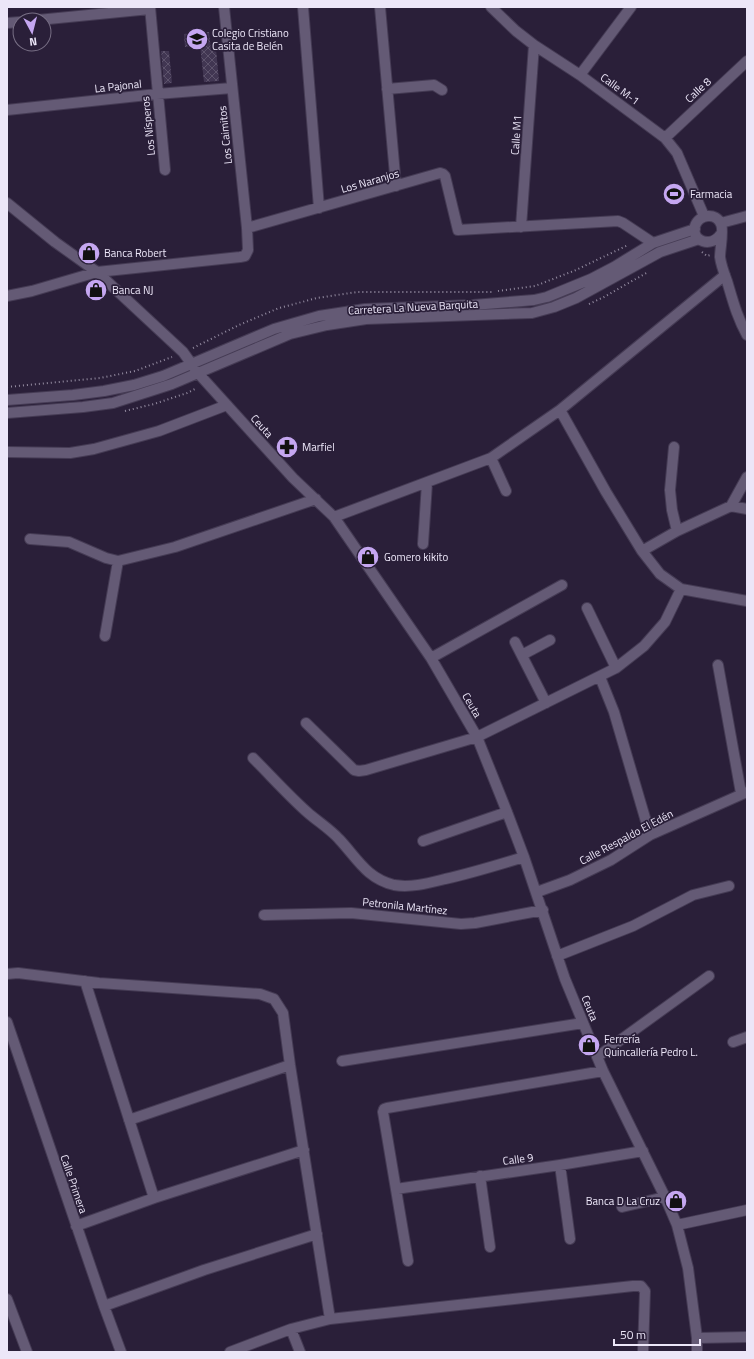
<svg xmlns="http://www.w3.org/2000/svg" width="754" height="1359" viewBox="0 0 754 1359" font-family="'Titillium Web',sans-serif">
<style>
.building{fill:url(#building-cross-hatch)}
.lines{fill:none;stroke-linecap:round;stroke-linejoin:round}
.minor-casing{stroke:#453b54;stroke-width:12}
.path{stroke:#938ba0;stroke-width:2;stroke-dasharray:1 3;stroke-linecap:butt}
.minor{stroke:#645a75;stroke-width:10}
.labels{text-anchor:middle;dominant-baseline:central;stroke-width:3.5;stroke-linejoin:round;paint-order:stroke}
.poi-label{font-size:11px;fill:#ece6f8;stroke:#2a1f39;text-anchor:start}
.street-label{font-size:11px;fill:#ece6f8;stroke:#2a1f39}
</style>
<defs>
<pattern id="building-cross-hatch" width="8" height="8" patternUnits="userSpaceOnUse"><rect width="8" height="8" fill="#413652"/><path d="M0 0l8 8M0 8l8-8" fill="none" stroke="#5d536c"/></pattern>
</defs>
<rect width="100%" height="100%" fill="#2a1f39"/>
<path class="building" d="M209 32 211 50 216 49 219 81 204 82 200 45 185 47 184 34Z
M161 51H169L172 83 164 84Z
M678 185 681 202 669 204 666 186Z"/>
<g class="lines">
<g class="minor-casing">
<path id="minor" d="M150 7 165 170
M303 7 319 208
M380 7 396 186
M491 7 516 31 534 45 580 75 665 138 677 153 704 216
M38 20 150 9
M7 23 20 22
M580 75 631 7
M387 89 434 85 442 90
M7 110 157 94 232 88
M665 138 747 61
M7 203 55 242 97 272 183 352 198 373 293 478 334 517 431 658 477 737 507 812 524 857 565 979 603 1071 665 1197 677 1225 688 1268 697 1338V1352
M721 223 747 216
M521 227 534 45
M247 228 440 173 443 174 445 176 458 230 618 221 623 223 653 243
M721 234C712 248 691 242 695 226 699 214 716 212 721 224 724 230 720 249 720 257 721 265 724 273 727 281 733 301 737 317 747 335
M7 296 32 291 97 272 240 257 245 256 248 250 247 228 224 7
M7 400 73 395 104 391 134 385 163 376 274 329 319 316 365 309 473 305 534 300 547 297 591 279 614 267 653 243 695 229
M560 410 606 492 642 551 660 574 681 589 747 601
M7 413 83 407 113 403 172 384 290 334 327 325 366 319 532 313 554 307 576 298 660 252 699 239
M674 447 670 490 672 510 677 531
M7 452 70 453 94 449 159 431 227 405
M491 458 506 491
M731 506 747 477
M334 517 491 458 560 410 725 275
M30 539 69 542 106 558 118 561 175 547 316 499
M423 544 427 483
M642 551 677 531 731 506 747 509
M587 608 616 668
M105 636 118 561
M515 642 546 703
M522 655 550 640
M431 658 562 585
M718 665 741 793
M600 677 614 712 650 835
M306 723 354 770 359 771 366 770 477 737 616 668 644 646 665 622 681 589
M253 758C271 776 288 795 307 812 317 821 330 829 339 839 357 858 366 878 394 885 411 888 429 883 445 879 472 873 498 865 524 857
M423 841 507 812
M537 892 570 880 611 860 650 835 747 792
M264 915 351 913 461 924 475 923 543 910
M557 956 633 926 693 895 729 886
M7 974 18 973 99 983 260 994 274 999 283 1013 290 1065 330 1319
M85 981 154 1198
M7 1022 104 1306 121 1352
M733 1042 747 1037
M597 1057 709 976
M342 1061 583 1023
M129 1120 290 1065
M560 1165 570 1239
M480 1176 490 1247
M396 1189 560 1165 643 1151
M622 1207 665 1197
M677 1225 747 1210
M76 1226 154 1198 304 1150
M408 1261 383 1112 384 1109 387 1108 603 1071
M7 1299 27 1352
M104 1306 204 1270 317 1234
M291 1329 300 1352
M697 1338 747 1337
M230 1352 291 1329 330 1319 633 1286H641L645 1291 643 1352"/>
</g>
<path class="path" d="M702 252 707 256 710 255
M498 291 535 286 576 270 628 245
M589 304 604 297 648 272
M193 348 239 325 279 308 317 298 357 292H494
M7 387 100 378 135 371 172 357
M125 411 154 404 187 393 197 388"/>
<use href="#minor" class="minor"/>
</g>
<defs>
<g id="school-disc" transform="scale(1.15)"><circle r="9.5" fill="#c5a7f1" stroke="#2a1f39"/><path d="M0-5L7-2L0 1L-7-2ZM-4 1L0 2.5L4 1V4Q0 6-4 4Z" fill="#111"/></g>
<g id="stadium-disc" transform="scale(1.15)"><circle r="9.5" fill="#c5a7f1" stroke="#2a1f39"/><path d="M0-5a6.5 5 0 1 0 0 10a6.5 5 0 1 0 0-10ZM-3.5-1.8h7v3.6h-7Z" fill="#111"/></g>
<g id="shop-disc" transform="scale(1.15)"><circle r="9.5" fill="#c5a7f1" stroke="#2a1f39"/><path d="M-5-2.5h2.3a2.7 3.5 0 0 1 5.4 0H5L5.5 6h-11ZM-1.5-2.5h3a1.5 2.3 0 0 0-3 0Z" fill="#111"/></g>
<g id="pharmacy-disc" transform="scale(1.15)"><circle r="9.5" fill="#c5a7f1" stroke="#2a1f39"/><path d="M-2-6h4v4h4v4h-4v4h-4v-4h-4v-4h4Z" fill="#111"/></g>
</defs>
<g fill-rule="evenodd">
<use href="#school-disc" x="197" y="39"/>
<use href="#stadium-disc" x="674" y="194"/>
<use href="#shop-disc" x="89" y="253"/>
<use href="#shop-disc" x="96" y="290"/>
<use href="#pharmacy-disc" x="287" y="447"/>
<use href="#shop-disc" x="368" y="557"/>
<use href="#shop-disc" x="589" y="1045"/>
<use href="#shop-disc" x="676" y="1201"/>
</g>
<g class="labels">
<g class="poi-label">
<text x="212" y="33">Colegio Cristiano<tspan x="212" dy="13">Casita de Belén</tspan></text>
<text x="690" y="194">Farmacia</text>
<text x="104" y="253">Banca Robert</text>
<text x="112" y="290">Banca NJ</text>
<text x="302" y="447">Marfiel</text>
<text x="384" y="557">Gomero kikito</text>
<text x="604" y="1039">Ferrería<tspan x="604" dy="13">Quincallería Pedro L.</tspan></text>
<text x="660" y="1201" text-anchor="end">Banca D La Cruz</text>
</g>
<g class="street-label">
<text transform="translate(118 86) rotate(-6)">La Pajonal</text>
<text transform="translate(620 89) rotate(36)">Calle M-1</text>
<text transform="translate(698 90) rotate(-43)">Calle 8</text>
<text transform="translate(148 126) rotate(-96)">Los Nísperos</text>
<text transform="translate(225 135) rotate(-96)">Los Caimitos</text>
<text transform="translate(516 135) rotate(-86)">Calle M1</text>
<text transform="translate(370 181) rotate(-16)">Los Naranjos</text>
<text transform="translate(413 307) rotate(-3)">Carretera La Nueva Barquita</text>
<text transform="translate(262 426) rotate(48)">Ceuta</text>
<text transform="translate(472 705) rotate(60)">Ceuta</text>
<text transform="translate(626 837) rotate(-28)">Calle Respaldo El Edén</text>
<text transform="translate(405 906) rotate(6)">Petronila Martínez</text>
<text transform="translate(590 1008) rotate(68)">Ceuta</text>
<text transform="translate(518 1159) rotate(-8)">Calle 9</text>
<text transform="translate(74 1184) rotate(71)">Calle Primera</text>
</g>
</g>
<rect width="754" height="1359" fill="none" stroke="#ece6f8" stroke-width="16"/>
<g transform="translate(32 32) rotate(173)"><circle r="19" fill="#2a1f39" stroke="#786f85"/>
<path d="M0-3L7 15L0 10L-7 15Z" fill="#c5a7f1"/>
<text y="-6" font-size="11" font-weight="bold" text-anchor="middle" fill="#ece6f8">N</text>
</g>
<path d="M614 1339v6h86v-6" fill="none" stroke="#ece6f8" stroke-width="2"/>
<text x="620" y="1339" font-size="12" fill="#ece6f8" stroke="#2a1f39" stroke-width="3" paint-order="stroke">50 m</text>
</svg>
